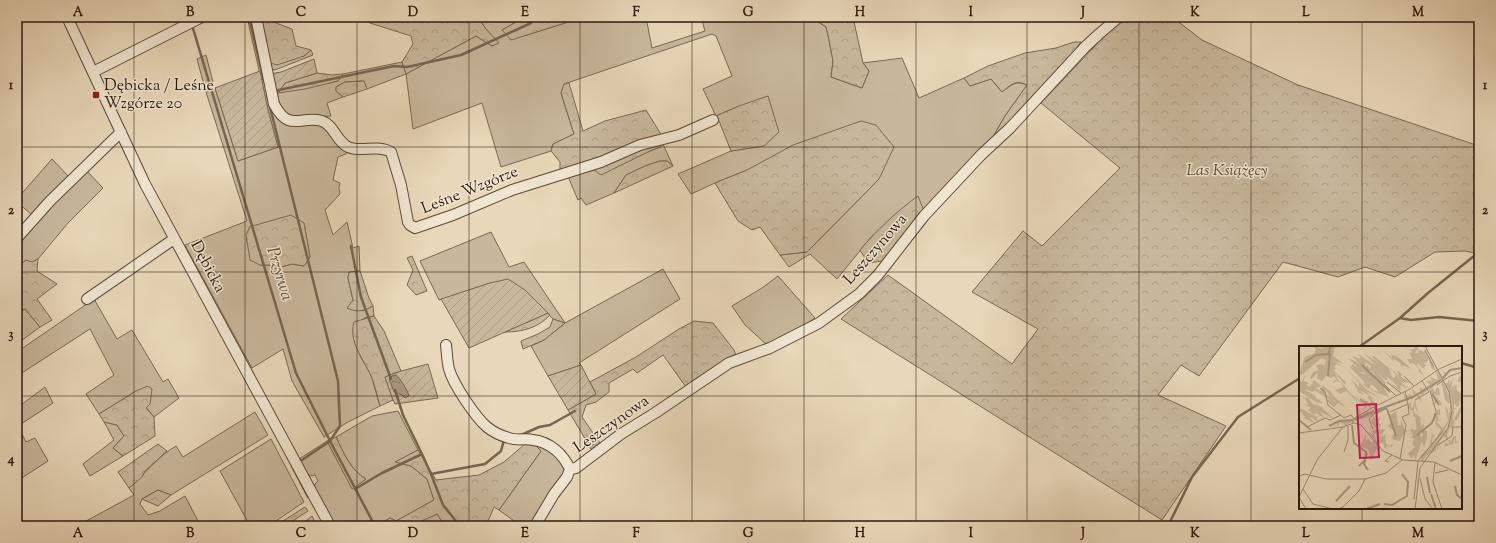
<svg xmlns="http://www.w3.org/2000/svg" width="1496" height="543" viewBox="0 0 1496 543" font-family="'Sorts Mill Goudy',serif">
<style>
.grass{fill:#c8b79b;stroke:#7a6854;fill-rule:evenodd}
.forest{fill:url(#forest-crowns);stroke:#7a6854}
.garden{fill:url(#garden-furrows);stroke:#7a6854}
.water{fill:url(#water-ripples);stroke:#766451}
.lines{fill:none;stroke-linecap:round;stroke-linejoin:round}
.stream{stroke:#766451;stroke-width:2.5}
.minor-casing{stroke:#5b4838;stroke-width:12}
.minor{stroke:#f0e5d1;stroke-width:10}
.grid{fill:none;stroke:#2c190e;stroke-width:1;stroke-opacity:0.55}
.poi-dot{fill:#8f2418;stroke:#f0e5d1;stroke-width:1.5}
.labels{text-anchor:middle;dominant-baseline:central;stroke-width:3;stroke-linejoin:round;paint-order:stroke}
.poi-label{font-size:16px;fill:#2c190e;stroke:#f0e5d1;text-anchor:start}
.park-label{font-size:16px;font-style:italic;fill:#5b4838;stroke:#f0e5d1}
.street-label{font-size:16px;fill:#2c190e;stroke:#f0e5d1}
.water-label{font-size:17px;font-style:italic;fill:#5e4b3b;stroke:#f0e5d1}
.inset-river{fill:none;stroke:#a8967e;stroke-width:2}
.inset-road{fill:none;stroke:#9d8b74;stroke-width:1}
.view{fill:#c2185b;fill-opacity:0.15;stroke:#c2185b;stroke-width:2}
.inset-edge{fill:none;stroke:#2c190e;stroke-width:2}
.neatline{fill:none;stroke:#2c190e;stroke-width:1.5}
.grid-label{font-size:13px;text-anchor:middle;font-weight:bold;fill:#2c190e}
</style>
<defs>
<pattern id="forest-crowns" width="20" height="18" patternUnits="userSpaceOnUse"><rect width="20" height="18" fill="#c8b79b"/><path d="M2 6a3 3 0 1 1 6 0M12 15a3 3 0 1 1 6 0" fill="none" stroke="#ac9d84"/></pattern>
<pattern id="garden-furrows" width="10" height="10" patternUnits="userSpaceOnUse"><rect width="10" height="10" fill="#c8b79b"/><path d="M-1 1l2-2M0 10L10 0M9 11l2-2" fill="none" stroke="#ac9d84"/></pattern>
<pattern id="water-ripples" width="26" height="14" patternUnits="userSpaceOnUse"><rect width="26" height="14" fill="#a8967e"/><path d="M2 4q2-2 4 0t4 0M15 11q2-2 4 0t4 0" fill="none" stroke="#897a66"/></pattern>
</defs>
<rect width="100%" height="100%" fill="#e8d7b8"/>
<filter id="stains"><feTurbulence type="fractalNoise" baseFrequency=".005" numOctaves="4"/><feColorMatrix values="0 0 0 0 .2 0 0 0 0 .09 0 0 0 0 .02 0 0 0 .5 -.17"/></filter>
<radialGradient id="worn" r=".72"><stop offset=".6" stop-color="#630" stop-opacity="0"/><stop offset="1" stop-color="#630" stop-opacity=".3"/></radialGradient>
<path class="grass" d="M247 17H253L277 115 320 122 347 150 346 154 338 157 333 180 340 183 339 188 340 194 325 210 333 235 347 222 353 248 359 246 360 271 349 272 348 278 353 300 362 311 373 306 374 316 364 318 359 354 371 375 380 406 348 422 324 437 292 381 283 349 252 368 185 245 247 221 206 92 215 88 238 161 278 147 268 110ZM304 223 310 257 304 266 292 264 273 269 270 265H260C253 254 242 243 249 229Z
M478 17H525L502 30 524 36 584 17H646L652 48 705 31 701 17H817V21L826 27 828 35 833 61 831 77 862 88 869 71 863 63 902 58 919 98 964 78 970 86 991 79 1002 92C1012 85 1015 80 1027 85L1005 116 994 135 938 197 924 211 872 236 837 279 810 254 789 267 780 255 807 252 879 179 747 170 715 183 691 194 678 174 731 151 764 146 739 106 716 116 703 89 732 76 716 36 712 34 564 84 561 93 574 134 553 144 551 151 501 167 482 103 413 129 406 74 367 89 363 81 345 82 336 87V91L343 97 327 103 331 116 292 117 282 111 273 93H278L338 81 343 74 402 62 406 74 476 36 492 46 498 43 485 28Z
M311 50 313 55 275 70 268 68 267 62 304 56Z
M206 55 213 82 204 85 197 59Z
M662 142 673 166 667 161H660L645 166 626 175 614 193 586 205 581 198 578 200 567 174 636 157 660 147Z
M52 159 69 177 32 215 17 202V199Z
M86 170 103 188 68 223 38 259 32 262 26 260 17 268V242Z
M491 232 509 267 524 262 565 323 663 269 680 299 579 363 581 365 548 376 531 346 544 340 565 323 553 319 525 290 490 283 439 300 420 261Z
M778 276 815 318 796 331 767 345 745 325 732 306 762 288Z
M94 299 117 339 132 330 163 382 168 379 179 398 154 417 146 407 136 391 99 414 86 394 114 375 90 329 17 376V352Z
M25 309 40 327 17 344V313Z
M45 387 53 403 18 426 26 442 35 438 48 461 17 481V408Z
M398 411 418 450 396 462 411 466 427 479 434 500 396 521 390 518 376 526H335L314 489 315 484 318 481 315 475 311 476 306 473 299 459 327 441 352 488 366 479C351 471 343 452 336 437L372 416Z
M255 412 268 435 171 495 158 490 142 499 140 504 148 515 160 511 185 496 198 521 191 526H77L134 495 129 488C145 474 157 457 176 446L183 457Z
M104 422 117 425 124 436 113 448 123 456 90 476 83 464 114 440Z
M271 439 304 502 276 521 265 526H250L220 471Z
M533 443C552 450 557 452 567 471L549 494 530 526H521L499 510 541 451Z
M437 514 445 526H411Z
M312 516 317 526H300Z"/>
<path class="forest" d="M257 17H269L276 23 292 29 296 46 311 50 304 56 277 65 267 62Z
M361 17H478L485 28 499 43 492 46 476 36 406 74 402 62 413 44 411 36 370 23Z
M525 17H584L511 40 502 30Z
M817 17H853L863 63 869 71 862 88 831 77 833 61 828 35 826 27 817 21Z
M1134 17H1172L1202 40 1298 85 1479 146V254L1465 251 1435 252 1395 277 1365 267 1338 277 1283 262 1199 376 1181 365 1158 395 1226 426 1162 520 841 319 888 275 1012 364 1038 329 972 292 1023 231 1042 246 1120 168 1041 103 1112 28 1124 20Z
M1074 42H1081C1056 76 1027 108 994 135L1005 116 1027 85C1015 79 1011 85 1002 92L991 79 970 86 964 78 988 66 1025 53 1056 48Z
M317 73 332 75 343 74 338 81 305 89 278 93 285 83Z
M364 81 367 89 343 97 336 91V87L345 82Z
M569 83 583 131 605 121 646 110 662 136 560 171V162L551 151 553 144 574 134 561 93 564 84Z
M768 96 779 132 764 146 731 151 719 121 716 116 739 106Z
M861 121 876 125 894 147 879 179 807 252 780 255 760 227 752 230 738 221 715 183 747 170 793 145Z
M662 142 661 147 652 150 601 175 593 169 617 157Z
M660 161H667L673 166 614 193 626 175 645 166Z
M918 196 924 211 882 261 868 263 860 250C877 230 897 211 918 196Z
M291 215 304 223 310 257 304 266 292 264 273 269 270 265H260L250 260 246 235 249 229V227Z
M412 256 427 291 416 295 407 285 413 270 407 258Z
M38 259 37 271 57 284 37 299 52 320 40 327 25 309 17 313V268L26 260 32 262Z
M360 271 369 298 373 306C364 311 357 313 347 308L353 300 348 278 349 272Z
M548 313 550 315C538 328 522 332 505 332Z
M374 316 384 331 401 371 385 377 393 400 380 406C377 396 375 385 371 376 364 359 348 342 354 322Z
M553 319 565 323 544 340 523 349 521 341 538 334 550 327Z
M694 321 713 323 734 350 736 355 692 381 686 387 663 355 637 373 633 369 609 383V392L596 402 586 405 582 417 600 443 591 449 568 410 596 394 590 382 636 357 679 329Z
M148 386 152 389 150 404 146 408 154 417 155 436 123 456 113 448 124 436 117 425 104 422 99 414 136 391Z
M336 437C343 452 351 471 366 479L352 489 327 441Z
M533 443 541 451 499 510 494 507 486 526H445L437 514 411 526H376L390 518 396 521 434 500 427 479 411 466 395 462 418 450 436 480 479 475 504 462 525 444Z
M158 444 167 451 145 471 142 477 129 488 118 472Z
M158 490 171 495 158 506 142 499Z
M305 507 308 511 285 526H275Z"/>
<path class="garden" d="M314 59 317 73 285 83 278 93H273L270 74 281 72Z
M260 71 268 110 278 147 238 161 215 88Z
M508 279 525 290 548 313 469 348 441 299 490 283Z
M428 364 438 398 395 404 393 400 385 377 401 371Z
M581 365 596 394 568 410 548 376Z"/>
<path class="water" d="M396 375C400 378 408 391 409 396L405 398 402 395 394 392 389 379 392 376Z"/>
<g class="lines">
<path class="stream" d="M249 17 264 81
M192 25 296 373 330 441 375 526
M274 91 394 66 407 67 461 55 531 23
M270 107 338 381 340 426 330 441 302 460
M351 246 361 297 391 379
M1400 318 1428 293 1479 252
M1359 347 1400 318 1411 320 1439 317 1479 321
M1461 363 1479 368
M395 390 403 415 422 454
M521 435 539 427 550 425 575 411
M292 466 308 497
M431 474 443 505 460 526
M355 489 382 473 422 454 431 474 485 464 501 451 504 440
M1168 526 1192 477 1238 417 1300 378"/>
<g class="minor-casing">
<path id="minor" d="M67 17 145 184 330 526
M256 17 274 104C289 133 301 115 322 121 334 125 336 141 348 147 361 153 378 144 391 152L401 185 408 222 410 225 415 228 453 215 512 190 601 162 640 145 679 135 713 120
M93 72 202 17
M17 238 50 201 121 132
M87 299 174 239
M446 345C447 353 447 361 449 369 453 384 476 418 487 427 493 432 502 436 509 438 517 441 526 438 533 440 550 442 563 454 570 469L567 477 554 494 535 526
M570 469 576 468 621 434 655 413 729 363 770 348 819 323 859 294 878 275 924 216 981 155 1010 128 1085 47 1099 34 1119 17"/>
</g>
<use href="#minor" class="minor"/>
</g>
<path class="grid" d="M134 17V526M245 17V526M357 17V526M469 17V526M580 17V526M692 17V526M804 17V526M916 17V526M1027 17V526M1139 17V526M1251 17V526M1362 17V347M17 147H1479M17 272H1479M17 396H1300M1461 396H1479M1362 508V526"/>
<rect class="poi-dot" x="92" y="91" width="8" height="8" rx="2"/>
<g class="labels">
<g class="poi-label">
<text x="104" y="86">Dębicka / Leśne<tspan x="104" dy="18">Wzgórze 20</tspan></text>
</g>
<g class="park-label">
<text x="1227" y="171">Las Książęcy</text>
</g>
<g class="street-label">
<text transform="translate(470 191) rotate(-22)">Leśne Wzgórze</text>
<text transform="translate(876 250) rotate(-49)">Leszczynowa</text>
<text transform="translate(207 267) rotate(62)">Dębicka</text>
<text transform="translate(612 425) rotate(-35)">Leszczynowa</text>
</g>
<g class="water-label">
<text transform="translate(279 274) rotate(73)">Przyrwa</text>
</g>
</g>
<g transform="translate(1299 346)">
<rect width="163" height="163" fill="#e8d7b8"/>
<path d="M103 0 112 4 116 2 113 0H118L120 5 118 4 116 7H119L121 4 125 6V3L137 25 133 23 129 12V15H126L129 16 124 18 128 19 125 20 126 24 118 17V20L121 23 126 32 119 24 120 23 114 17 111 18 108 13H114L110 7 114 6ZM126 0 143 30 146 29 143 24 147 27 149 29 146 30 145 35 147 38 151 33 150 39 154 33 152 43 156 38 153 48 157 38 158 45 162 47V36H158L161 29 163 32V58L159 54 161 59 158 61 155 57V62L158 63H155L154 75 162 60 163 64 158 74H156L153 84 152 80 148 88 149 94H151L150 97 155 90H157V97L158 94 160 96 156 98V90L154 98 145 101 146 96 150 99V96L145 90 140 96 142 103 139 98V104L137 100V105L128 109 149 81 154 63 150 46ZM83 3 93 12 92 8 99 11 113 23 103 19 106 24 99 15 94 13V15ZM65 7 81 18 73 11 75 10 90 22 93 31 96 32V29L102 34 89 20 100 30 98 24 103 28 102 31 112 37 102 36 109 43 102 39 101 45 91 37 100 42 91 33 86 30 89 34H86L78 26 87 37 84 40 90 51 73 45 71 41 70 43 63 38 57 32 65 39 66 35 70 38 74 45H79L76 41 66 34 60 28 72 36V30L76 28 71 23 72 20 78 24 66 16 67 24 73 28 71 31 64 26 60 27 52 20 54 18 57 21 60 20 58 21 49 12 60 17 53 10 62 13 59 8 76 19ZM44 19 67 43 81 52 67 45 75 54 72 53 76 57 73 58 69 52 70 49 60 44 66 49 60 47 52 33 60 41V37ZM137 25H138L144 36 150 50 152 60V69L147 82 123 116 122 109 130 103 133 88 135 89 136 94 134 90 133 96H135L142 84 136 78 137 72 133 76 136 65 141 63V69H138L140 75 137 76 144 82 149 75 146 60 149 64 150 73 151 58 146 54 142 34 133 42 136 46 138 41 140 42 141 50 136 48 143 58 141 60V57H137L132 60 136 56 135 51 129 42 124 49 120 48 123 57 117 49 115 52H113L112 60 113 63 116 54 119 68 115 59V67L121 71 122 80 125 78 124 84 128 85 124 90 123 86 106 89 113 87 111 83 117 84 118 81 116 71 112 70 115 69 114 66 108 60H111L109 58 113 56 112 52 107 55 104 47 107 50 112 48 115 51 113 43 118 47 121 46V41L124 43 131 39 127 35H131L129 31 134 38 131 31 139 34ZM15 34 22 40 17 42 21 45 24 39 34 48 30 49 26 43 27 49 31 50 37 58 11 41ZM41 35 53 49 59 53 60 54H64L56 49 70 56 66 63H61L65 62 66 58 62 57 54 50 63 60 47 45 41 48 36 44 44 41ZM0 49 3 50 8 52H13L10 53 14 58 21 60 35 73 22 66 25 72 17 67 15 69 9 64 12 62 4 58 9 59 6 52ZM50 53 61 64 62 70 69 65 70 67 75 65 72 66H77L74 68 77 75 82 71 79 77 82 78 81 82 77 76 79 83H86L83 89 76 87V94L69 86 74 88 71 82 73 85 77 83 72 76 75 70 56 74 46 80 44 77 45 80 41 75 39 81 37 77 39 75 54 74 61 66ZM1 62 18 71 19 75 9 70 17 78 4 71H6L1 65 0 67Z" fill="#c8b79b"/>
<path d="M14 0 25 3 22 0H36L34 10 45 18 35 15 45 21 37 18 35 21 37 23 34 24 47 36 46 39 35 26 41 37 38 35 33 38 37 33 35 30 32 32 27 30 23 35 18 32 19 26 13 33 11 32 14 26 20 24 17 20 21 18 26 19 27 14 22 12 3 29 0 27 6 11 15 8 17 3ZM68 19 73 25 74 27 72 32 79 37 80 41 74 39V35L70 41 50 20 61 24 60 27 67 28 64 24H66L70 30 73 25 66 24ZM6 28 5 35 10 37 7 39 17 44 14 46 4 43 14 48 18 52 16 53H19L24 57H18L0 45V35L3 36ZM30 44 32 48 47 61 39 57 35 61 31 58 27 53 38 57 30 49ZM97 65 99 79H102V74L106 84 110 85 106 86 101 95 92 93 96 86 89 80 93 76 90 70ZM118 75 122 92 125 86 128 85V91L125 102 123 95 116 115 115 109 112 113 109 107 116 101 113 98 115 93 113 91 114 87H119L117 86ZM67 88V95L69 93 73 97 76 92 80 98 72 115 70 104 61 100ZM81 88 82 91 86 88 87 98 91 100 94 97 93 101 88 100 86 103 84 97 80 98 79 89Z" fill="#c8b79b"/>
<path class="inset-river" d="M6 16 17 9 29 8 32 0M63 19 91 46M29 30 31 7M144 32 151 24 163 22M133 48 140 59M88 63 97 90M78 64 114 51 142 34M77 67 87 62 86 60M0 74 12 84M56 74 75 65M53 79 55 97 67 106 66 114 60 120M30 80 40 75 54 74M118 89 133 77 137 67M68 107 65 118 69 124M151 115 163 110M128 131 131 147M156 140 158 149 163 153M132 148 137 163M37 155 51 140M85 158 93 159 108 150 109 136 103 128M67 163 81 158"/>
<path class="inset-road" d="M126 4 135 21M105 30 115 40M88 36 102 47M85 38 97 50M138 39 151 30 163 26M21 42 26 46 29 59 45 72 52 69 55 73M131 45 137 65M61 53 73 62M116 54 130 46 123 35M91 66 109 58 106 45M53 78 56 72 71 63 111 43 140 23 163 13M62 79 84 105 104 114 135 116 163 129M8 81 26 72 31 74 42 69M74 83 70 73 77 66 75 61M0 87 44 81 55 77 62 79M139 99 153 90 154 81H163M45 106 49 94V80M101 113 107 79 103 71 110 68 109 58M90 116 86 115 93 109M118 116 144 85M136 116 134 136 143 163M136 127 149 124M0 130 6 128 27 133H67M121 132 126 153 134 163M66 133 87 127 103 114M4 143 14 158 34 163M0 151 18 114 44 81M0 151 7 163M115 153 119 116M39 163 44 161 60 145 66 133M116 163 121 122 149 82 153 65 150 46 126 0"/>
<path class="view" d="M77 58 80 111 61 112 58 59Z"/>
<rect width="163" height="163" class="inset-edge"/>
</g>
<rect width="1496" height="543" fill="none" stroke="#e8d7b8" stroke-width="44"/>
<rect x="22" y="22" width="1452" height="499" class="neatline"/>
<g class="grid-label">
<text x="78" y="16">A</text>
<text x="190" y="16">B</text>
<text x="301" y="16">C</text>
<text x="413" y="16">D</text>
<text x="525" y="16">E</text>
<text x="636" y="16">F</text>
<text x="748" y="16">G</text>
<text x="860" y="16">H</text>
<text x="971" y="16">I</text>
<text x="1083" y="16">J</text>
<text x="1195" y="16">K</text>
<text x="1306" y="16">L</text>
<text x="1418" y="16">M</text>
<text x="11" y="89">1</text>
<text x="1485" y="89">1</text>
<text x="11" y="214">2</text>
<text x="1485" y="214">2</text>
<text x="11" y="338">3</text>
<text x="1485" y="338">3</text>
<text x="11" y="463">4</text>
<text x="1485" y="463">4</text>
<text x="78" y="537">A</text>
<text x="190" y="537">B</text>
<text x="301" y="537">C</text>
<text x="413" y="537">D</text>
<text x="525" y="537">E</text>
<text x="636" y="537">F</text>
<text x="748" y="537">G</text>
<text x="860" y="537">H</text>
<text x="971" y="537">I</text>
<text x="1083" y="537">J</text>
<text x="1195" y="537">K</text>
<text x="1306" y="537">L</text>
<text x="1418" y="537">M</text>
</g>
<rect width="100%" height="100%" filter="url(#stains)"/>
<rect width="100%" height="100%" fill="url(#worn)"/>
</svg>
